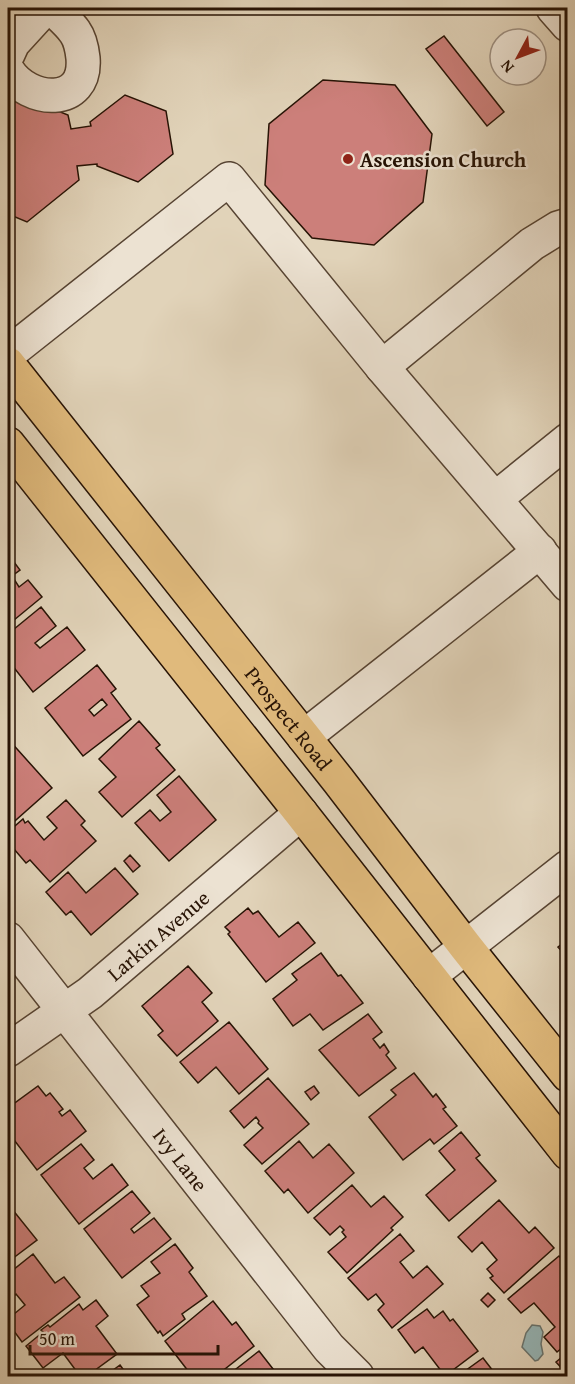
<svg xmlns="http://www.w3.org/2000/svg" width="575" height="1384" viewBox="0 0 575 1384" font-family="'Gentium Book Plus',serif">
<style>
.water{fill:#96b6b7;stroke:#6a7570;stroke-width:1.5}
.building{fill:#cc7f7a;stroke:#271305;stroke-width:1.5;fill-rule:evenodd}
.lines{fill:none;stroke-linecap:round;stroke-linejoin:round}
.minor-casing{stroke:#564332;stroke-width:36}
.major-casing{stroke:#271305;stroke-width:36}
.minor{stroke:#ece2d2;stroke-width:33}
.major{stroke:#e0ba7c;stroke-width:33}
.poi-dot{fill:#8f2418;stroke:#ece2d2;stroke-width:2}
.labels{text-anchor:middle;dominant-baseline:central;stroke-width:5;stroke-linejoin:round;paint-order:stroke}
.poi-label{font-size:21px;font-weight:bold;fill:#271305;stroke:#ece2d2;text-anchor:start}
.street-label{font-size:21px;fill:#271305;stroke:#ece2d2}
</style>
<rect width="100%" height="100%" fill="#e1d3b9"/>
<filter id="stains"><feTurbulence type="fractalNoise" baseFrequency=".00333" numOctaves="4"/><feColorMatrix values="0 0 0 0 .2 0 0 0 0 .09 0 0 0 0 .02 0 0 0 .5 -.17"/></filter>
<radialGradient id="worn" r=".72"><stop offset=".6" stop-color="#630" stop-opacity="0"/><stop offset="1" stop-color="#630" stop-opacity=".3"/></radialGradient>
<path class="water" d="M532 1325 540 1326 543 1332 541 1344 543 1354 538 1360 535 1361 522 1347 526 1333Z"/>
<path class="building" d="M444 36 504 112 487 126 426 49Z
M323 80 395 85 432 134 423 202 374 245 312 238 265 185 269 124Z
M8 91 68 115 71 129 91 126 90 122 125 95 166 111 173 154 138 182 97 166V164L77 166 79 180 27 222 8 214Z
M8 554 20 570 12 576 19 587 28 580 42 597 8 625Z
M41 607 56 626 35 643 40 648 67 627 85 650 33 692 8 660V634Z
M97 665 116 689 111 693 131 719 83 756 45 708ZM102 699 107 705 94 716 89 710Z
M139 721 160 745 156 748 175 770 122 817 99 792 116 777 99 759Z
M9 740 52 788 8 827V791L9 790 8 787Z
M179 776 216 820 169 861 135 823 150 810 160 821 171 812 157 795Z
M66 800 85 821 81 825 96 841 50 882 30 860 26 863 8 842V832L23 819 25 823 28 821 44 840 57 828 47 817Z
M130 855 140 866 133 872 124 861Z
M115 868 138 894 91 935 71 911 66 915 46 892 68 872 86 893Z
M248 908 253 914 258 911 279 937 298 922 315 943 266 982 228 934 230 932 225 927Z
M568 939V958L558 947Z
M321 953 338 976 341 975 363 1003 323 1030 310 1014 293 1026 273 999 297 980 292 974Z
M188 966 212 993 202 1002 218 1021 177 1056 158 1035 163 1031 142 1006Z
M368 1014 382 1032 373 1039 380 1048 384 1044 389 1052 386 1055 396 1068 359 1096 319 1050Z
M229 1022 268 1069 239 1094 216 1067 198 1083 180 1062Z
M414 1073 433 1097 436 1094 446 1107 443 1109 457 1126 434 1144 430 1139 403 1160 369 1117 396 1095 391 1090Z
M268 1078 309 1124 262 1164 244 1145 263 1128 258 1123 259 1121 256 1117 244 1128 230 1111Z
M38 1086 46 1096 50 1093 63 1109 59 1112 62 1116 70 1110 86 1131 37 1170 8 1132V1108Z
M314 1086 319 1093 311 1100 305 1092Z
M461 1132 480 1155 476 1158 496 1181 449 1221 426 1195 455 1170 439 1151Z
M299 1141 313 1158 329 1144 354 1173 308 1213 288 1189 284 1193 265 1171Z
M81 1144 94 1160 84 1168 93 1179 112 1164 128 1185 79 1224 41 1175Z
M352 1185 371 1207 384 1196 403 1217 391 1228 393 1230 347 1273 328 1252 346 1237 342 1232 344 1230 340 1226 330 1235 314 1218Z
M132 1191 150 1213 131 1229 134 1233 154 1218 171 1239 122 1278 84 1229Z
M499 1200 529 1233 535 1227 554 1248 504 1293 490 1278 493 1276 487 1269 497 1260 482 1242 472 1252 458 1237Z
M8 1204 37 1240 8 1262V1265Z
M400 1234 414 1251 400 1262 413 1278 427 1266 443 1284 392 1328 378 1310 384 1304 376 1294 368 1300 348 1278Z
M175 1244 193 1268 189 1272 207 1296 182 1314 185 1319 163 1336 160 1331 158 1333 137 1305 149 1296 141 1286 160 1273 151 1262Z
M33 1254 55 1283 64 1277 80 1297 22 1342 8 1323V1319L25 1305 16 1294 8 1301V1274Z
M559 1256 568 1266V1343L557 1352 544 1337 555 1327 534 1303 521 1313 508 1299Z
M488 1293 495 1300 488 1307 481 1300Z
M96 1300 108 1316 96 1326 117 1354 87 1376H80L63 1353 43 1368 26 1346 43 1332 41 1330 48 1325 50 1327 79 1304 83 1310Z
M213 1301 232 1325 236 1322 254 1346 216 1376H212L209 1372 202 1376H192L165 1341Z
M427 1309 434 1318 443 1311 450 1321 453 1319 478 1351 445 1376 423 1347 415 1353 398 1330Z
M259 1351 277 1374 273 1376H227Z
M568 1352V1375L556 1362Z
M483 1358 497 1376H458Z
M120 1365 128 1376H105Z"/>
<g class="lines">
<g class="minor-casing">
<g id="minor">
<path d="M553 8 568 25"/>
<path d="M8 54 13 43 45 8"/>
<path d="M8 71C28 103 87 108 83 58 82 49 80 39 75 32 69 23 59 15 52 8"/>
<path d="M8 354 229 179 382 367 568 585"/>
<path d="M382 367 532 244 558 228 568 225"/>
<path d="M495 499 568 440"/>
<path d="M304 737 540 551"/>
<path id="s1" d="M8 939 329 1348 357 1376"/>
<path d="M429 976 568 867"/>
<path id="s2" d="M8 1050 90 993 301 813"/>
</g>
</g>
<g class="major-casing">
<g id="major">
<path id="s3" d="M8 364 338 780 466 947 568 1075"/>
<path d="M8 444 301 813 568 1153"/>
</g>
</g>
<use href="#minor" class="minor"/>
<use href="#major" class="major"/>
</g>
<circle class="poi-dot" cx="348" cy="159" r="6"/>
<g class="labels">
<g class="poi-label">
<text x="360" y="159">Ascension Church</text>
</g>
<g class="street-label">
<text stroke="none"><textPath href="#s3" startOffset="452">Prospect Road</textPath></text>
<text stroke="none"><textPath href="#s2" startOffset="189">Larkin Avenue</textPath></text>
<text stroke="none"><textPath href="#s1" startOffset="280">Ivy Lane</textPath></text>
</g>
</g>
<rect width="575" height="1384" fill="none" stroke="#e1d3b9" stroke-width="30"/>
<rect x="9" y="9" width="557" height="1366" fill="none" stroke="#271305" stroke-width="3"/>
<rect x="15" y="15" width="545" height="1354" fill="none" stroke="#271305" stroke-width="1.5"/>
<g transform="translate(518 57) rotate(229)"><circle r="28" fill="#ece2d2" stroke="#9d8f80" stroke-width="1.5"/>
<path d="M0-4.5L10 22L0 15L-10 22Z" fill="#8f2418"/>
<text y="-9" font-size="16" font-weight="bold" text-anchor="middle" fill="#271305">N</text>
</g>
<path d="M30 1345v9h188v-9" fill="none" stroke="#271305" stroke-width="3"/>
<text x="39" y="1345" font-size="18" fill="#271305" stroke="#ece2d2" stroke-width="4.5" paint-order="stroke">50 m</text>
<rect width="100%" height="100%" filter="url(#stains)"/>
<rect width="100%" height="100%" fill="url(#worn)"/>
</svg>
